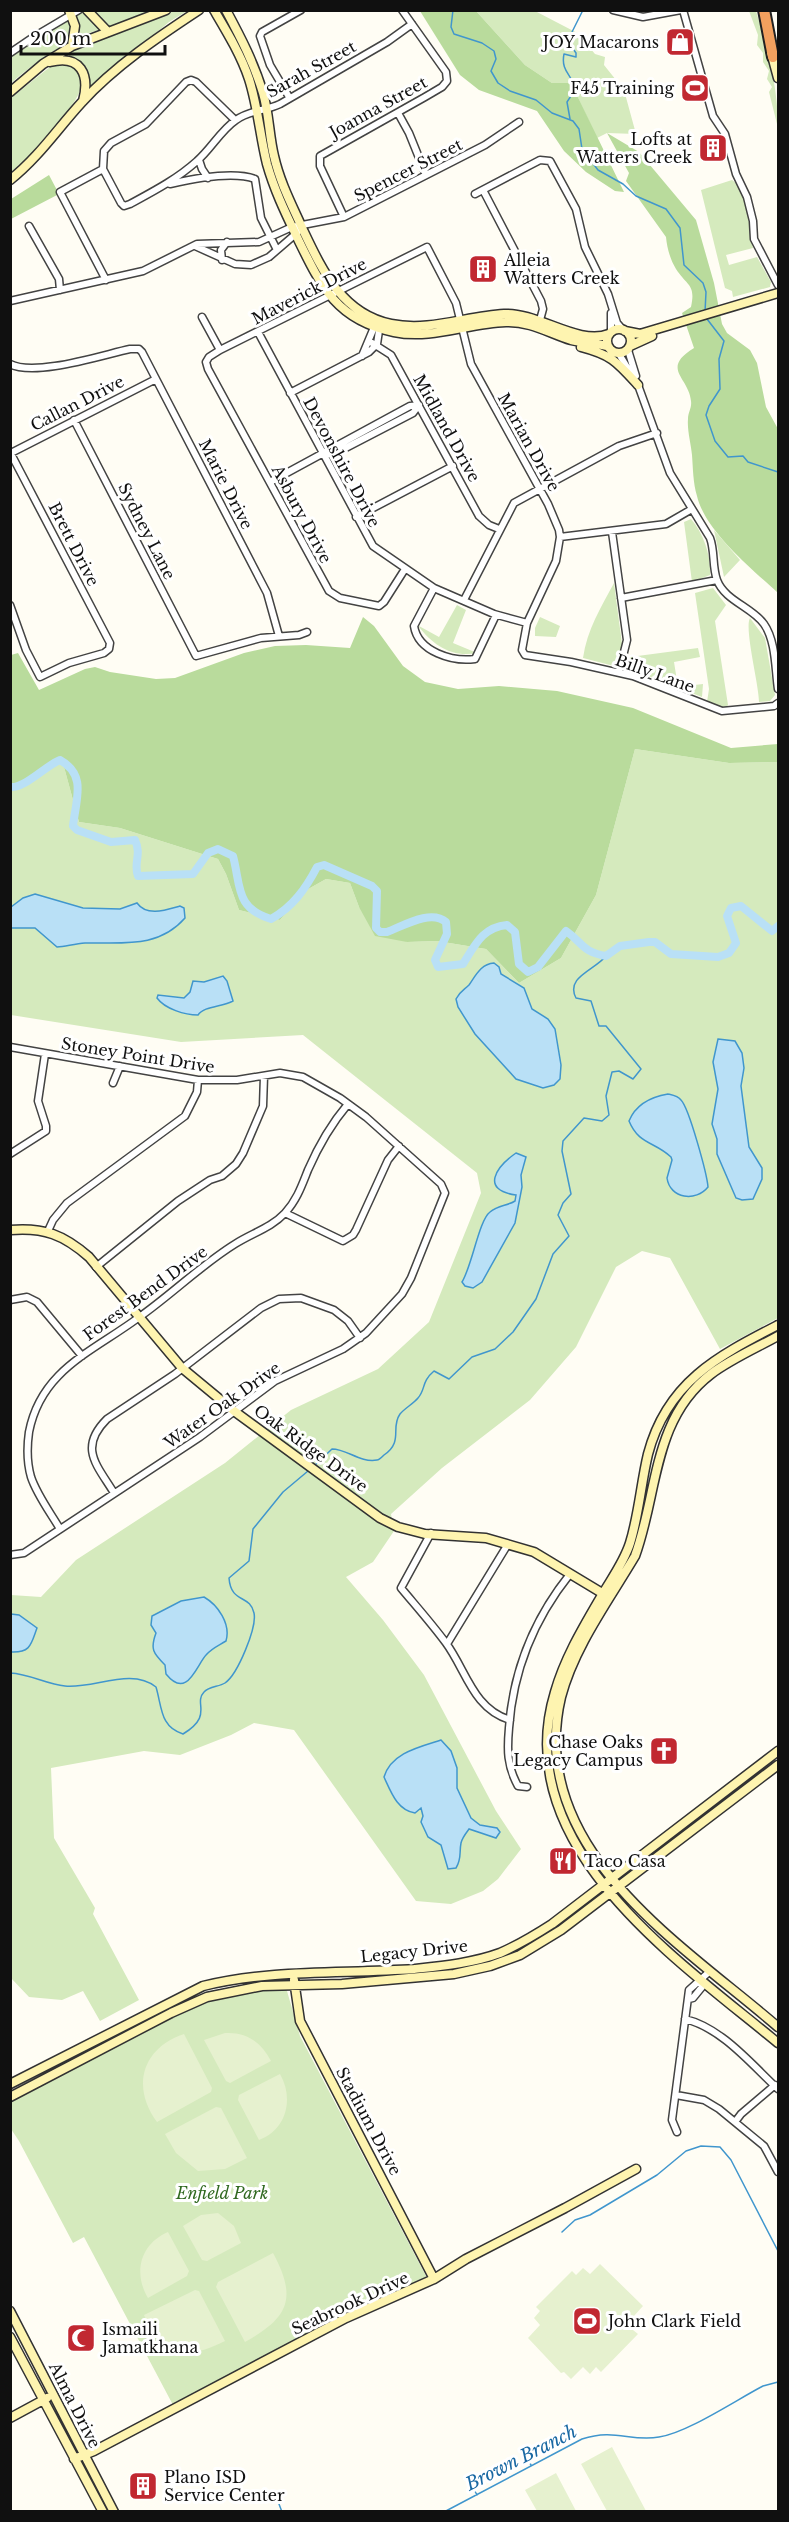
<svg xmlns="http://www.w3.org/2000/svg" width="789" height="2522" viewBox="0 0 789 2522" font-family="'Libre Baskerville',serif">
<style>
.green{fill:#d5eabd}
.forest{fill:#b9db9c}
.pitch{fill:#e6f1cf}
.water{fill:#b9e0f6;stroke:#4096cd;stroke-width:1.5}
.lines{fill:none;stroke-linecap:round;stroke-linejoin:round}
.stream{stroke:#4096cd;stroke-width:1.5}
.river{stroke:#b9e0f6;stroke-width:8}
.street-casing{stroke:#434343;stroke-width:9}
.secondary-casing{stroke:#323232;stroke-width:11}
.highway-casing{stroke:#212121;stroke-width:14}
.street{stroke:#fff;stroke-width:6}
.secondary{stroke:#fef4b0;stroke-width:8}
.highway{stroke:#f3a05e;stroke-width:10}
.labels{text-anchor:middle;dominant-baseline:central;stroke-width:6;stroke-linejoin:round;paint-order:stroke}
.poi-label{font-size:16px;fill:#101010;stroke:#fff;text-anchor:start}
.street-label{font-size:16px;fill:#101010;stroke:#fff}
.park-label{font-size:16px;font-style:italic;fill:#306920;stroke:#fff}
.water-label{font-size:18px;font-style:italic;fill:#1968a3;stroke:#fff}
</style>
<rect width="100%" height="100%" fill="#fffdf4"/>
<path class="green" d="M82 11H156C134 20 112 25 89 33 59 44 35 63 11 83V55Z
M173 11H187L169 22 89 89 88 75 62 57C96 35 137 29 173 11Z
M476 11H535L585 37 584 41 595 54 605 57 604 65 624 90 636 134 607 133 597 138 571 83H552L525 65Z
M749 11H756C768 50 778 87 778 128L769 92 772 87 767 79 769 71 763 62V53L757 45 758 35Z
M59 64C74 64 87 75 80 91 72 111 29 161 11 174V98L51 66Z
M732 180C751 192 749 228 753 248L726 255 729 265 757 257 771 282 770 287 733 297 732 291 725 288 701 190Z
M691 519C704 534 711 556 710 575L692 582 684 522Z
M714 530 740 560 724 577Z
M614 583 622 644 618 663 614 666 583 658C587 630 601 607 614 583Z
M713 588 726 605 715 621 728 705 724 710 707 702 709 689 695 593Z
M457 605 466 610 453 643 477 653C452 658 433 645 419 627V626L439 637Z
M540 617 560 626 556 637 535 636V628Z
M750 618 765 638 775 695 770 701 759 702C759 685 744 628 750 618Z
M698 648 700 657 674 662 678 687 703 684 702 697 628 668 630 657Z
M635 749 729 763 778 762V1318L720 1349 670 1258 642 1251 616 1267 576 1347 530 1400 442 1468 391 1514 394 1531 373 1562 346 1577 383 1620 424 1675 496 1811 521 1849 498 1879 483 1891 451 1904 416 1901 294 1730 254 1723 231 1735 180 1755 144 1751 51 1768 54 1838 95 1908 93 1914 139 2000 100 2021 83 1991 62 2000 29 1997 11 1978V1595L41 1597 76 1560 225 1463 291 1410 378 1369 429 1322 481 1193 477 1173 303 1035 181 1042 11 1015 10 788 29 781 61 756 79 822 120 828 218 859 226 874 239 910 280 920 303 892 326 879 350 883 359 907 407 942 437 941 486 949 519 983 561 958 596 895Z
M269 1989H284L287 1991 300 2036 426 2276 425 2279 352 2311 173 2405 84 2237 73 2243 19 2141 11 2129 10 2102 176 2013 222 1997Z"/>
<path class="forest" d="M420 11H476L525 65 552 83H571L624 192 615 191 586 172 564 151 537 111 479 90 460 75Z
M607 133 639 152 696 220 714 283 722 324 727 333 750 350 757 363 766 407 778 429V593C752 569 705 531 697 496 693 483 693 468 692 455 691 444 687 430 688 419 688 412 692 408 691 401 689 377 660 369 694 348L682 313 691 307C696 284 687 286 676 269 670 259 667 248 666 237L626 181 629 173Z
M49 175 59 194 11 219V199Z
M363 617 374 626 403 666 425 682 458 689 499 686 557 691 633 708 731 748 778 744V762L729 763 635 749 596 895 561 958 519 983 486 949 437 941 407 942 375 936 359 907 350 883 326 879 303 892 280 920 239 910 226 874 218 859 120 828 79 822 61 756 29 781 11 788V655L18 653 39 690 85 669 95 667 110 672 156 679 175 678 244 653 275 646 306 645 350 648Z"/>
<path class="pitch" d="M225 2033C247 2032 261 2042 271 2061L230 2083 226 2081 204 2040Z
M184 2034 212 2088 211 2092 157 2122C131 2087 142 2048 184 2034Z
M280 2074C294 2098 287 2130 259 2140L238 2100 239 2095Z
M216 2107 221 2108 247 2158 225 2169 198 2171 176 2153 165 2134Z
M218 2213 234 2226 241 2243 207 2261 202 2260 183 2226 201 2215Z
M168 2232 189 2271 187 2276 148 2298C133 2273 140 2244 168 2232Z
M273 2253C298 2299 288 2318 245 2342L216 2287 218 2282Z
M600 2264 643 2306 633 2317 639 2323 633 2330 638 2334 601 2372 596 2367 590 2374 583 2367 571 2379 564 2372 561 2373 528 2338 540 2325 534 2318 540 2311 536 2307 572 2271 576 2275 583 2268 590 2274Z
M195 2290 199 2291 225 2341C188 2360 162 2358 144 2315Z
M612 2447 646 2511H607L581 2464Z
M556 2473 576 2511H537L525 2490Z"/>
<path class="water" d="M35 894 83 908 120 909 137 903C147 917 166 910 180 906L184 908 185 918C158 949 122 942 85 943 75 944 66 946 57 947L35 928H11V907L23 898Z
M494 963 499 967 501 974 524 988 532 1009 548 1019 555 1029 561 1065 560 1079 554 1085 543 1088 516 1079 475 1034 458 1007 456 999C460 991 464 990 469 985 476 975 481 964 494 963Z
M223 976 227 981 233 1001C222 1007 204 1006 198 1015 185 1015 165 1009 157 998L158 995 184 998 190 992 193 981 204 982Z
M718 1039 735 1041 742 1053 744 1068 741 1086 749 1147 762 1168V1179L753 1199 742 1200 736 1198 717 1154V1139L712 1124 718 1089 713 1062Z
M668 1094C672 1095 678 1096 681 1100 689 1108 707 1174 708 1187 696 1202 670 1199 667 1178L672 1160 671 1157C654 1141 639 1145 629 1121 636 1104 650 1097 668 1094Z
M516 1153 526 1157 521 1175 522 1187 515 1223 482 1282 473 1288 465 1286 462 1282C472 1266 479 1220 490 1212 498 1205 507 1206 515 1201L516 1195C480 1190 496 1167 516 1153Z
M204 1597C218 1605 231 1624 226 1641 218 1646 212 1648 206 1655 196 1666 187 1700 166 1674L165 1665C153 1653 150 1649 156 1633L151 1625 152 1616 181 1601Z
M11 1614 19 1615 37 1628C31 1644 31 1653 11 1652Z
M441 1740 451 1751 457 1768V1788L471 1818 480 1825 497 1828 500 1832 496 1838 469 1829C466 1833 462 1838 461 1843 459 1853 462 1858 456 1868L448 1869 441 1845 428 1837 421 1822 423 1816 421 1808 415 1813C397 1810 391 1792 384 1777 391 1753 419 1747 441 1740Z"/>
<g class="lines">
<path class="stream" d="M453 10 451 27 454 34 482 43 494 51 496 59 491 71 498 83 510 91 536 100 552 113 573 121 579 129 582 149 598 170 623 184 636 196 666 209 680 228 684 265 703 283 706 292 705 312
M570 119 567 102C585 77 559 78 564 54L576 57V53L569 43V38L583 10
M707 319 724 341 719 359 720 389 709 406 706 415 715 441 728 457 743 456 748 462 778 472
M314 1466 332 1449C347 1449 360 1463 377 1460 379 1460 382 1457 384 1455 404 1441 390 1428 400 1414 405 1408 413 1404 418 1398 426 1389 421 1382 434 1371L449 1379 472 1357 495 1349 513 1332 536 1299 553 1254 569 1236 558 1215 563 1203 571 1194 562 1151 563 1141 584 1118 602 1121 609 1115 606 1096 612 1072 619 1071 633 1079 641 1069 606 1026H599L591 1001 576 998C565 977 595 970 606 956
M10 1673C30 1674 46 1684 65 1686 94 1689 131 1667 156 1687 162 1707 160 1727 183 1734 214 1715 193 1704 204 1692 209 1686 219 1687 225 1683 238 1674 257 1627 254 1613 250 1594 231 1604 229 1578L249 1561 253 1529 283 1492 308 1471
M562 2232 575 2220 590 2215 657 2175 686 2151 701 2146 720 2147 731 2160 778 2251
M524 2453 531 2465
M470 2482 477 2495
M279 2504 282 2512
M444 2512 582 2439C615 2428 630 2442 659 2437 687 2433 736 2400 763 2386L778 2382"/>
<path class="river" d="M10 787C24 789 45 766 60 760 87 775 76 799 73 826L77 830 111 842 135 840C142 855 133 863 138 876L193 874 208 853 218 849 233 856C241 886 235 908 271 919 293 907 306 888 317 867L324 865 372 886 377 891 376 928 380 932H387C403 926 431 909 446 922L447 934 435 960 438 967 463 964C475 945 483 927 507 925L515 932 519 964 528 972 538 967 566 931C583 943 582 952 606 956L620 946 649 942H655L671 954 718 957 729 953 736 943 727 916 731 908 741 906 772 931 778 926"/>
<g class="street-casing">
<path id="street" d="M613 10 643 17 681 10
M683 10 713 116 725 134 736 174 747 197 753 221 754 239 778 285
M10 53 35 36 79 10
M289 97 270 65 260 36 262 32 301 10
M398 113 409 133 426 175
M235 120 196 82 191 80 186 82 146 124 111 143 104 151 103 169 121 203 124 206 130 204C154 191 177 179 197 161 211 149 221 130 236 120 249 110 266 111 280 104L387 42 412 24
M199 160 202 169 208 178
M103 169 60 192 106 280
M170 184C192 179 233 171 255 179L261 218 277 250
M483 190 541 301 543 309 540 320
M475 194 540 160 550 161 576 209 585 247 608 294 617 323 623 330
M344 217 320 166V156L425 97 442 87 447 81 446 72 402 10
M29 226 59 279 60 290
M195 246 235 264 251 265 269 257 298 232
M222 260 221 250 227 242
M10 301 143 271 197 244 259 242 292 227 344 217 485 145 519 122
M202 317 220 350
M258 332 373 546 434 588 494 614 527 623
M611 332V313
M369 341 391 355 479 516 489 525 499 529
M628 350 636 376
M619 354 638 385 670 473 710 538C715 551 712 566 717 580 725 601 752 607 764 624 776 641 775 669 778 689
M362 356 375 325
M10 364C35 377 102 355 130 349H139L142 352 267 593 279 636
M290 393 369 352 377 344 380 324
M74 420 196 656 261 638 299 635 307 632
M10 452 110 643 109 649 104 653 69 663 40 677 26 650 10 605
M11 453 156 379
M324 454H334L413 413 419 405
M270 482 410 406 419 405
M356 517 453 466
M612 532 627 640 619 672
M560 537 666 524 692 509
M405 569 384 602 379 606 340 598 329 591 208 369 206 362 209 357 220 350 427 247 456 303 471 364 548 504 559 530 560 537 556 561 527 623 522 650 525 655 571 662 633 676 722 711 774 706 778 703
M434 588 414 626C418 652 453 662 475 659L496 615
M621 598 717 580
M464 600 514 503 619 446 657 433
M10 1047 198 1080H237L280 1073 303 1077 340 1098 366 1117 441 1184 445 1193 411 1278 402 1294 366 1333 343 1349 275 1381 200 1437 24 1553 10 1555
M113 1083 120 1066
M10 1154 46 1131V1126L38 1101 45 1054
M285 1213 343 1241 353 1235 356 1230 388 1160 399 1146
M48 1231 53 1220 67 1203 185 1116 197 1092 198 1080
M96 1267 178 1201 210 1180 222 1176 236 1164 243 1153 263 1106 264 1076
M10 1300 27 1297 37 1302 82 1356
M114 1493C97 1465 78 1448 107 1419L175 1374 261 1308 279 1299 301 1298 334 1310 348 1321 360 1338
M60 1529C50 1512 37 1495 31 1477 27 1463 27 1446 29 1432 41 1370 92 1352 138 1318 171 1295 201 1265 235 1244 252 1233 271 1228 285 1213 297 1200 302 1185 308 1170 318 1147 332 1123 348 1104
M431 1533 401 1588C416 1606 432 1624 446 1643 466 1670 473 1709 510 1720
M447 1644 508 1544
M527 1787 518 1786C507 1766 507 1750 509 1728 513 1671 534 1619 570 1574
M689 1999 693 1998 702 1987 701 1981
M685 2019C722 2028 751 2064 778 2089
M676 2095 704 2100 719 2109 764 2146 778 2172
M735 2122 741 2114 775 2085
M677 2132 672 2120 689 1990 709 1972"/>
</g>
<g class="secondary-casing">
<path id="secondary" d="M69 10 75 26 72 46
M87 10 108 32
M214 10C227 32 241 55 249 79 258 107 260 136 267 164 274 189 285 212 296 235 320 284 335 320 394 332 432 340 468 323 506 322 530 321 549 333 571 340 583 343 595 343 607 346
M226 10C241 38 254 63 263 93 269 113 269 136 274 156 280 183 293 207 304 232 323 272 343 314 391 324 430 332 466 316 504 314 538 312 578 346 609 334
M771 52 778 78
M50 62C81 54 90 75 83 101
M10 92 43 64 72 46 166 10
M10 180C39 157 58 128 82 102 115 66 158 37 199 10
M607 341a12 12 0 1 1 24 0a12 12 0 1 1-24 0Z
M625 331 640 334 778 293
M630 346 652 336
M581 347C612 355 617 362 638 385
M10 1230C44 1227 64 1235 89 1257L182 1368 234 1411 380 1518 398 1527 425 1534 486 1538 534 1552 607 1596
M778 1325C718 1356 667 1382 648 1454 641 1483 639 1514 630 1543 624 1562 612 1578 602 1595 584 1626 565 1657 555 1692 508 1846 678 1960 778 2043
M778 1336C756 1348 731 1359 711 1374 652 1419 658 1494 635 1556 609 1600 574 1647 561 1697 525 1849 682 1944 778 2027
M294 1980 300 2021 434 2279
M10 2084 203 1986C272 1969 343 1974 414 1969 442 1966 473 1963 500 1953 518 1945 535 1935 552 1924L778 1751
M10 2097 171 2013 207 1997 262 1986 342 1984 454 1974 490 1966 520 1955 561 1930 778 1765
M10 2311 114 2512
M10 2337 103 2512
M10 2418 47 2398
M74 2459 94 2451 346 2318 434 2279 466 2259 565 2208 636 2169"/>
</g>
<g class="highway-casing">
<path id="highway" d="M764 10 773 57"/>
</g>
<use href="#street" class="street"/>
<use href="#secondary" class="secondary"/>
<use href="#highway" class="highway"/>
</g>
<defs>
<g id="shop-square" transform="scale(1.5)"><rect x="-9" y="-9" width="18" height="18" rx="4" fill="#c12831" stroke="#fff"/><path d="M-5-2.5h2.3a2.7 3.5 0 0 1 5.4 0H5L5.5 6h-11ZM-1.5-2.5h3a1.5 2.3 0 0 0-3 0Z" fill="#fff"/></g>
<g id="stadium-square" transform="scale(1.5)"><rect x="-9" y="-9" width="18" height="18" rx="4" fill="#c12831" stroke="#fff"/><path d="M0-5a6.5 5 0 1 0 0 10a6.5 5 0 1 0 0-10ZM-3.5-1.8h7v3.6h-7Z" fill="#fff"/></g>
<g id="building-square" transform="scale(1.5)"><rect x="-9" y="-9" width="18" height="18" rx="4" fill="#c12831" stroke="#fff"/><path d="M-4-6H4V6H1V3H-1V6H-4ZM-2.5-4.3h1.7v1.8h-1.7ZM.8-4.3h1.7v1.8H.8ZM-2.5-1h1.7V.8h-1.7ZM.8-1h1.7V.8H.8Z" fill="#fff"/></g>
<g id="church-square" transform="scale(1.5)"><rect x="-9" y="-9" width="18" height="18" rx="4" fill="#c12831" stroke="#fff"/><path d="M-1.2-6h2.4v3.5h3.3v2.4h-3.3V6h-2.4V-.1h-3.3v-2.4h3.3Z" fill="#fff"/></g>
<g id="restaurant-square" transform="scale(1.5)"><rect x="-9" y="-9" width="18" height="18" rx="4" fill="#c12831" stroke="#fff"/><path d="M-5-6h1v4h1v-4h1v4h1v-4h1v5L-1.5 .5V6h-2V.5L-5-1ZM5-6V6H3V1.5H1.5Q1.5-4 5-6Z" fill="#fff"/></g>
<g id="mosque-square" transform="scale(1.5)"><rect x="-9" y="-9" width="18" height="18" rx="4" fill="#c12831" stroke="#fff"/><path d="M3.5-4.9A6 6 0 1 0 3.5 4.9A5 5 0 1 1 3.5-4.9Z" fill="#fff"/></g>
</defs>
<g fill-rule="evenodd">
<use href="#shop-square" x="680" y="42"/>
<use href="#stadium-square" x="695" y="88"/>
<use href="#building-square" x="713" y="148"/>
<use href="#building-square" x="483" y="269"/>
<use href="#church-square" x="664" y="1751"/>
<use href="#restaurant-square" x="563" y="1861"/>
<use href="#stadium-square" x="587" y="2321"/>
<use href="#mosque-square" x="81" y="2338"/>
<use href="#building-square" x="143" y="2486"/>
</g>
<g class="labels">
<g class="poi-label">
<text x="659" y="42" text-anchor="end">JOY Macarons</text>
<text x="674" y="88" text-anchor="end">F45 Training</text>
<text x="692" y="139" text-anchor="end">Lofts at<tspan x="692" dy="18">Watters Creek</tspan></text>
<text x="504" y="260">Alleia<tspan x="504" dy="18">Watters Creek</tspan></text>
<text x="643" y="1742" text-anchor="end">Chase Oaks<tspan x="643" dy="18">Legacy Campus</tspan></text>
<text x="584" y="1861">Taco Casa</text>
<text x="608" y="2321">John Clark Field</text>
<text x="102" y="2329">Ismaili<tspan x="102" dy="18">Jamatkhana</tspan></text>
<text x="164" y="2477">Plano ISD<tspan x="164" dy="18">Service Center</tspan></text>
</g>
<g class="street-label">
<text transform="translate(311 69) rotate(-29)">Sarah Street</text>
<text transform="translate(378 107) rotate(-29)">Joanna Street</text>
<text transform="translate(408 170) rotate(-27)">Spencer Street</text>
<text transform="translate(309 291) rotate(-27)">Maverick Drive</text>
<text transform="translate(77 403) rotate(-27)">Callan Drive</text>
<text transform="translate(447 428) rotate(61)">Midland Drive</text>
<text transform="translate(529 442) rotate(61)">Marian Drive</text>
<text transform="translate(342 462) rotate(62)">Devonshire Drive</text>
<text transform="translate(226 484) rotate(63)">Marie Drive</text>
<text transform="translate(302 514) rotate(62)">Asbury Drive</text>
<text transform="translate(147 531) rotate(63)">Sydney Lane</text>
<text transform="translate(74 544) rotate(63)">Brett Drive</text>
<text transform="translate(655 673) rotate(20)">Billy Lane</text>
<text transform="translate(138 1055) rotate(9)">Stoney Point Drive</text>
<text transform="translate(145 1293) rotate(-36)">Forest Bend Drive</text>
<text transform="translate(222 1405) rotate(-35)">Water Oak Drive</text>
<text transform="translate(311 1448) rotate(36)">Oak Ridge Drive</text>
<text transform="translate(414 1951) rotate(-6)">Legacy Drive</text>
<text transform="translate(369 2121) rotate(62)">Stadium Drive</text>
<text transform="translate(350 2303) rotate(-25)">Seabrook Drive</text>
<text transform="translate(75 2405) rotate(63)">Alma Drive</text>
</g>
<g class="park-label">
<text x="222" y="2193">Enfield Park</text>
</g>
<g class="water-label">
<text transform="translate(521 2458) rotate(-27)">Brown Branch</text>
</g>
</g>
<rect width="789" height="2522" fill="none" stroke="#101010" stroke-width="24"/>
<path d="M21 45v9h144v-9" fill="none" stroke="#101010" stroke-width="3"/>
<text x="30" y="45" font-size="18" fill="#101010" stroke="#ffffff" stroke-width="4.5" paint-order="stroke">200 m</text>
</svg>
